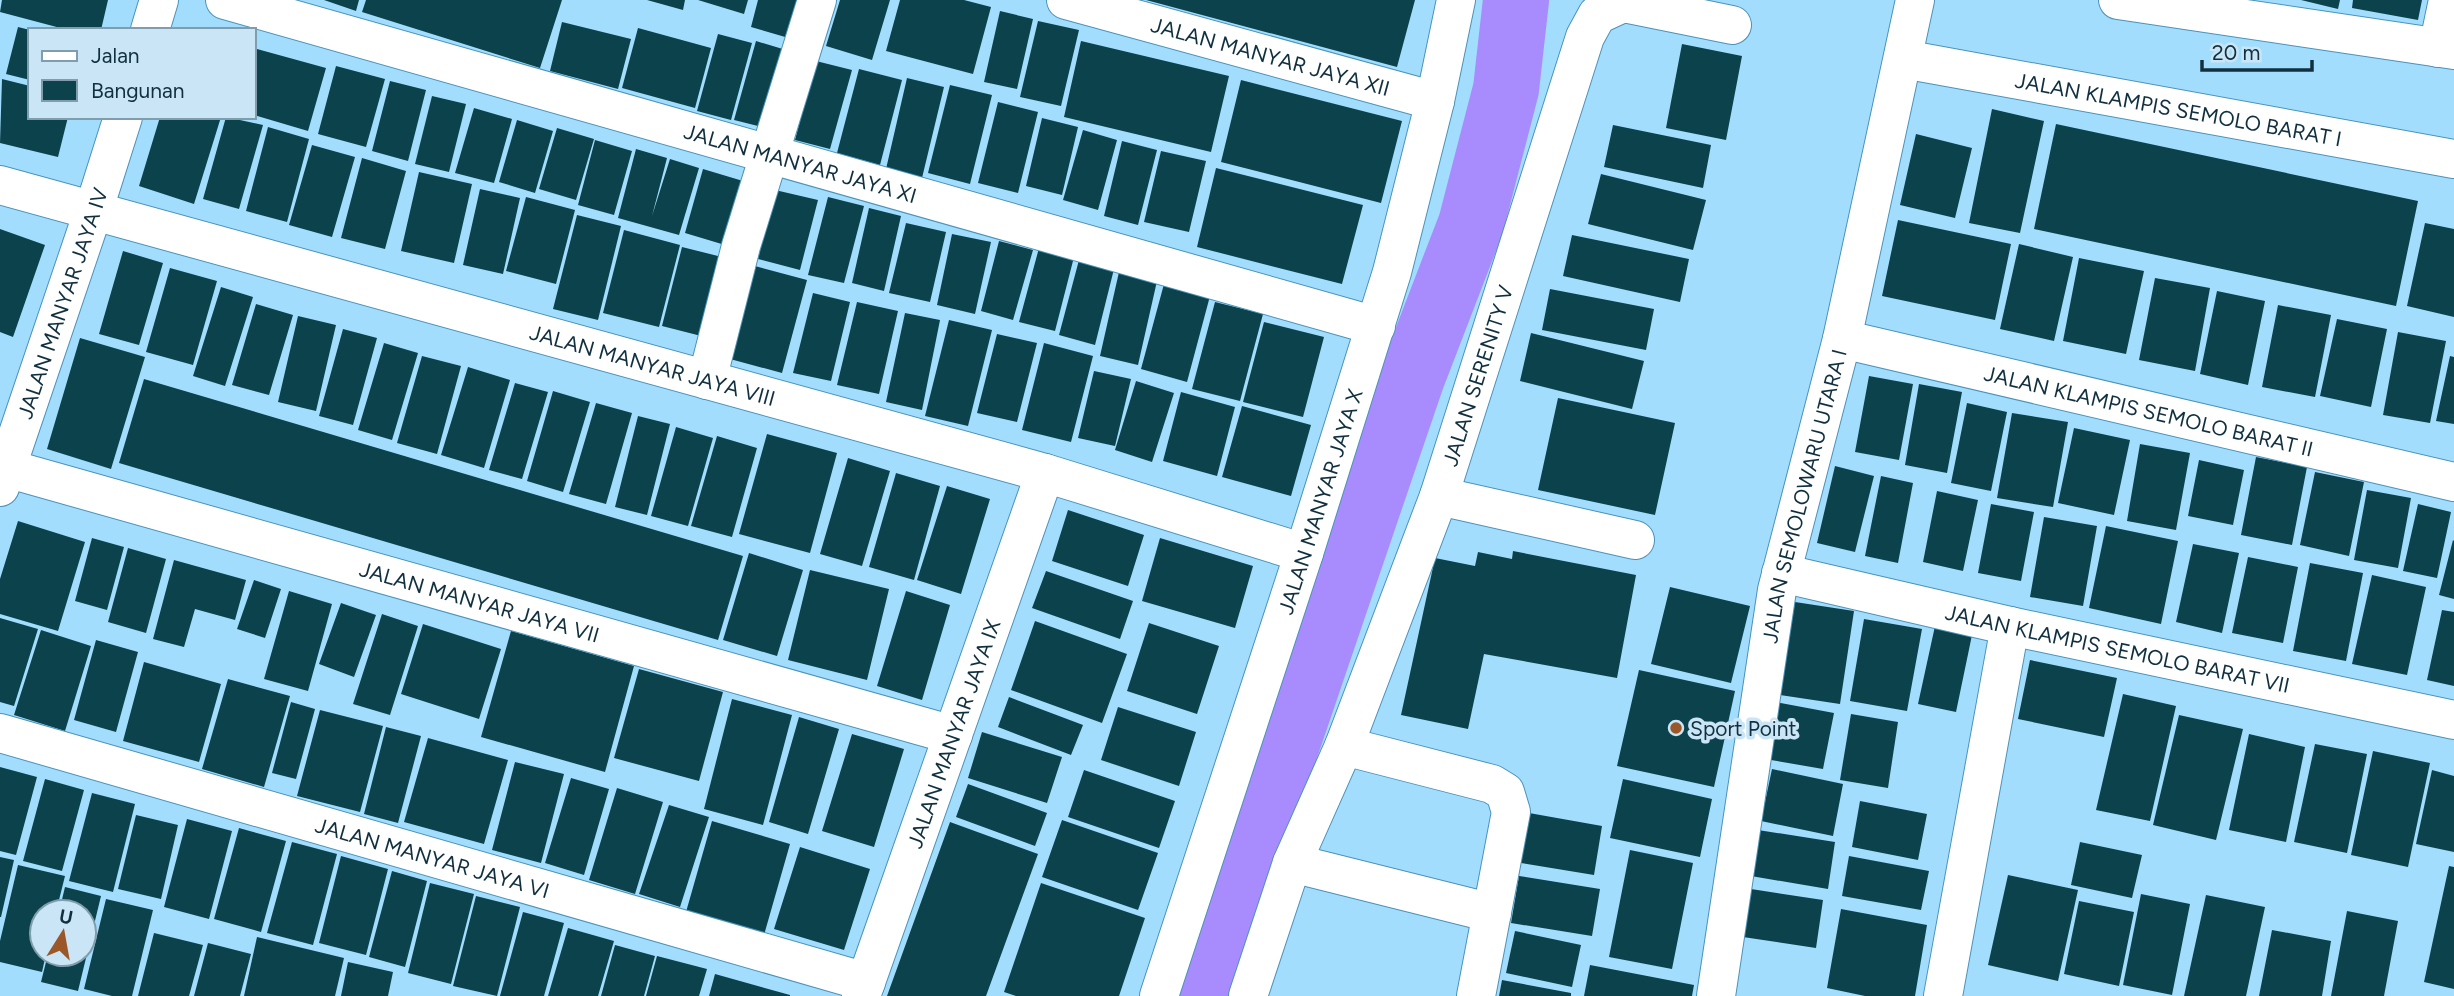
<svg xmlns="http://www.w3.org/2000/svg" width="2454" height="996" viewBox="0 0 2454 996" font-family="Figtree,sans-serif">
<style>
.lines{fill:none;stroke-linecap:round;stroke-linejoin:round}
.river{stroke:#a88cfd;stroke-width:66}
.building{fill:#0c424c}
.street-casing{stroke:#4a93b9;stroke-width:40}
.street{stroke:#fff;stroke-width:38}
.poi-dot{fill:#9b5727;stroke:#cae6f6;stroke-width:2.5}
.labels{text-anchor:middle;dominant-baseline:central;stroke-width:7;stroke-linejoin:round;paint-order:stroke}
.street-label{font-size:21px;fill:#10303f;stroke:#cae6f6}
.poi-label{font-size:21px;fill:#10303f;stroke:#cae6f6;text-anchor:start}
</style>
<rect width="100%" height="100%" fill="#a3ddfe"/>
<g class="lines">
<path class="river" d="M1201 996 1411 380 1471 224 1506 89 1516 0"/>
</g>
<path class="building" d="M2 0H108L101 30H68L0 12Z
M324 0H359L356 11Z
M366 0H562L540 68 362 12Z
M647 0H685L683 10Z
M698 0H748L744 14Z
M758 0H811L799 41 751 27Z
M840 0H890L872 60 826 46Z
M900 0H964L991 7 973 74 886 51Z
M1146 0H1415L1397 67Z
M2301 0H2340L2338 9Z
M2353 0H2422L2418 20 2352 8Z
M1000 11 1033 19 1017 89 984 82Z
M1038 21 1079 30 1061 106 1020 97Z
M562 22 631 39 618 89 550 71Z
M18 27 30 30V80L6 74Z
M638 28 711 48 695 108 622 88Z
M718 34 752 43 731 120 697 111Z
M756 41 796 53 774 130 734 120Z
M1081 41 1229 76 1211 152 1064 117Z
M1682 44 1742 56 1726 140 1666 128Z
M257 49 326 68 308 131 254 115V62Z
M816 61 852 70 830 149 795 140Z
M336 66 385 79 366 147 318 134Z
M859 69 902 80 880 165 837 153Z
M907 78 944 87 922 178 886 169Z
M2 79 30 86V117H68L58 157 0 143Z
M1241 80 1402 121 1381 203 1221 162Z
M390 81 426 90 408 161 372 151Z
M950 85 992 95 970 184 928 173Z
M432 96 466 104 449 172 415 164Z
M998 102 1038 112 1018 193 978 183Z
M474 108 512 119 494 183 455 173Z
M1992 109 2044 121 2020 233 1969 223Z
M160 117H221L194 204 139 186Z
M226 117 263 125 239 209 203 199Z
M1042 118 1078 127 1062 195 1026 186Z
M517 120 553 131 535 193 499 182Z
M2056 124 2418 201 2396 306 2034 229Z
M1613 125 1711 145 1703 188 1604 167Z
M268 127 309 139 287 222 246 211Z
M557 128 594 139 576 200 539 189Z
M1083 130 1117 140 1098 210 1063 200Z
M1916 134 1972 148 1955 218 1900 205Z
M595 140 632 151 614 215 578 205Z
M1122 141 1157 150 1138 225 1104 216Z
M312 145 355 157 332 237 289 225Z
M636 149 667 158 652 216 670 159 699 168 679 235 618 218Z
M1161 151 1206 161 1189 232 1144 222Z
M362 158 406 171 385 249 341 238Z
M1216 168 1363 205 1342 284 1197 247Z
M703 169 753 184 735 248 685 233Z
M419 172 472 184 454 263 401 251Z
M1601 174 1706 200 1693 250 1588 224Z
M480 189 520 198 503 274 463 265Z
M775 190 818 200 800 270 758 259Z
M526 197 575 210 556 284 506 271Z
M828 197 864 206 844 283 808 275Z
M869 208 901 216 884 291 852 283Z
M577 215 621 226 598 320 553 309Z
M1898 220 2011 244 1995 320 1882 296Z
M906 223 946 232 930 302 889 293Z
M2425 223 2454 229V317L2407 306Z
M0 229 45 245 13 337 0 332Z
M624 230 680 245 659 327 603 313Z
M952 234 991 242 975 314 937 305Z
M1572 235 1689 259 1680 302 1563 276Z
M999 241 1033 250 1013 320 981 311Z
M2019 244 2073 257 2054 341 2000 329Z
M682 247 734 260 713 339 662 326Z
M1039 248 1074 257 1055 331 1019 322Z
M123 251 163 263 139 345 99 334Z
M2079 258 2144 271 2126 354 2063 341Z
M1079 260 1114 269 1095 345 1059 335Z
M755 266 807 280 782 373 730 359Z
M170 268 217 281 193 365 146 352Z
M1119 272 1157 281 1138 365 1100 356Z
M2155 278 2210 288 2195 371 2139 360Z
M1164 284 1210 296 1187 382 1141 369Z
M221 287 253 297 225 386 193 376Z
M1550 289 1654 309 1646 350 1542 330Z
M2217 291 2265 301 2248 385 2200 374Z
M813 293 850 302 831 381 793 373Z
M857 302 898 311 879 394 837 385Z
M1215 302 1263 314 1240 401 1192 389Z
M256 304 293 315 269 395 232 385Z
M2278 305 2331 315 2315 397 2262 387Z
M905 313 940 320 922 410 886 402Z
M298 316 336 325 316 411 278 402Z
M2337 319 2387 329 2371 407 2320 396Z
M949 320 992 330 968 426 925 416Z
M1264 322 1324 337 1303 417 1243 402Z
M343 329 377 338 353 425 319 416Z
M2398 332 2446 341 2430 423 2383 415Z
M1531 333 1644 361 1632 409 1520 381Z
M997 334 1037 343 1017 422 977 413Z
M80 338 145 357 111 469 47 449Z
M384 343 418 353 392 440 358 430Z
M1044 343 1093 356 1071 442 1022 430Z
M422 356 461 366 437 454 397 443Z
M2450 356 2454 357V424L2436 421Z
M468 367 510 380 484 468 441 455Z
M1094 371 1131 379 1115 446 1078 438Z
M1869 376 1913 384 1899 460 1855 452Z
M144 379 743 556 718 640 119 463Z
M1136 381 1174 393 1152 462 1115 450Z
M515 383 548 392 522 479 489 470Z
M1919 384 1962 392 1947 473 1905 465Z
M553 391 590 402 563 492 527 481Z
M1181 392 1235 407 1217 476 1163 461Z
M1558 398 1675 423 1655 515 1538 490Z
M596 403 632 413 606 504 569 494Z
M1967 403 2007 412 1991 491 1951 483Z
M1242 406 1311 425 1291 496 1222 477Z
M2012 413 2068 422 2053 507 1997 498Z
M638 416 670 424 647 515 615 507Z
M676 427 713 438 688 526 651 516Z
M2074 428 2130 440 2114 515 2058 503Z
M767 434 837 453 810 553 739 534Z
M717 436 757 448 732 537 691 526Z
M2140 444 2190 453 2176 530 2127 521Z
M2256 457 2307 467 2292 545 2241 535Z
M848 458 890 471 862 566 820 554Z
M2199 460 2244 470 2233 525 2188 516Z
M1835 466 1874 476 1855 552 1817 543Z
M2315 472 2364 482 2349 556 2300 545Z
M896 473 940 486 914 580 869 567Z
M1881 476 1913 483 1898 563 1865 556Z
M947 486 990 499 961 594 917 580Z
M2367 490 2411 498 2398 568 2354 560Z
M1937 491 1978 500 1963 571 1923 562Z
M1991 504 2034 512 2021 581 1978 573Z
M2418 504 2451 512 2437 578 2403 571Z
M1068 510 1144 535 1128 586 1052 561Z
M2044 517 2097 526 2083 606 2030 597Z
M18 521 85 542 58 631 0 614V579Z
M2106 526 2178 541 2161 624 2089 608Z
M92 538 124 547 107 610 75 601Z
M1160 538 1253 566 1235 628 1142 601Z
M2453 540 2454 541V599L2439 595Z
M2193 544 2239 553 2222 633 2176 622Z
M128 548 166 559 146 633 108 622Z
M1513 551 1636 575 1617 678 1484 654 1468 729 1401 715 1435 558 1475 566 1478 552 1512 559Z
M749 553 803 570 777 656 723 640Z
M2248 557 2298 567 2283 643 2232 633Z
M174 560 246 580 235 620 195 609 184 647 153 639Z
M2310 563 2363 573 2346 661 2293 651Z
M810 570 889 589 867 680 788 660Z
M1046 571 1133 601 1120 639 1032 608Z
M2372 575 2426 587 2407 675 2352 664Z
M254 580 281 589 265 638 237 629Z
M1670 587 1750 606 1731 683 1651 664Z
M289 591 332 604 308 691 264 679Z
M906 591 950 605 922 700 877 686Z
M1795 602 1854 611 1840 704 1780 695Z
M341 603 376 615 354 677 319 664Z
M2442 610 2454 612V686L2427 680Z
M382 614 418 626 390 715 353 704Z
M0 618 38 629 14 706 0 702Z
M1864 619 1922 629 1907 711 1850 701Z
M1035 621 1127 654 1102 723 1011 690Z
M1149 623 1219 646 1197 714 1127 691Z
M423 624 501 649 479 719 401 694Z
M1935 626 1972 635 1956 712 1918 704Z
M41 630 91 646 65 731 14 715Z
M511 631 634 666 605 772 481 737Z
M96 640 138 652 116 732 74 720Z
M2030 660 2117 678 2104 737 2018 719Z
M144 662 221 684 199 762 123 741Z
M639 669 723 692 699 781 614 758Z
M1639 670 1735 691 1714 787 1617 766Z
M228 679 290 696 264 787 202 769Z
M2123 694 2176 706 2150 821 2096 810Z
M1009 697 1083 725 1071 755 998 727Z
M732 699 792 715 763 825 704 809Z
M291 702 315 709 296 779 272 773Z
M1775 702 1834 713 1823 769 1765 759Z
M1118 707 1196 732 1179 786 1101 760Z
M320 710 383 726 360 812 297 796Z
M1851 714 1898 722 1888 788 1840 780Z
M2179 715 2243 729 2216 840 2153 825Z
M799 717 839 729 808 834 769 822Z
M386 727 421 736 398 823 364 814Z
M982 732 1062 757 1047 803 968 778Z
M852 734 904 749 874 847 822 831Z
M2249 734 2305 747 2286 842 2229 830Z
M428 738 508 760 484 844 404 822Z
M2315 744 2367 754 2347 853 2294 842Z
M2373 751 2430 763 2408 867 2351 855Z
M515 762 564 774 541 863 492 850Z
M0 767 37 777 16 855 0 851Z
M1772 769 1843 784 1833 836 1761 821Z
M1084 770 1175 801 1159 848 1068 817Z
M2432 770 2454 776V852L2416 844Z
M571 778 609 789 584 875 545 863Z
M45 779 84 790 62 871 23 861Z
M1623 779 1712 799 1700 857 1610 838Z
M968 784 1047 813 1035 846 956 817Z
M617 788 663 802 635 894 589 880Z
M92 793 135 804 113 892 69 881Z
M1860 801 1927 814 1918 860 1852 847Z
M669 805 709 817 680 907 639 894Z
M1529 813 1602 826 1594 875 1521 863Z
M136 815 178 825 161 899 118 889Z
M187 819 232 831 209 919 164 907Z
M1062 820 1158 853 1138 910 1042 877Z
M712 821 790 844 764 935 686 912Z
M950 822 1038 854 1009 933 986 996H887Z
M239 828 286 841 261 932 214 919Z
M1758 830 1835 842 1828 889 1751 876Z
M292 842 337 854 313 945 267 933Z
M2080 842 2142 855 2132 898 2071 885Z
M800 847 870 869 844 950 774 929Z
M1630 850 1693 863 1672 969 1609 957Z
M341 856 388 869 366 955 319 943Z
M1849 856 1929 871 1921 910 1842 896Z
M0 857 14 860 1 917H0Z
M18 865 65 876 56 912H42V954H46L42 972 0 962V941Z
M2449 866 2454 867V989L2424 982Z
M392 871 427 881 405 967 369 957Z
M2008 875 2078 890 2058 981 1988 965Z
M1519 876 1600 889 1592 936 1511 923Z
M430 883 474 894 451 984 408 973Z
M1041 883 1145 918 1119 996H1016L1004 992Z
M65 887 101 896 78 991 41 982 48 954H84V912H59Z
M1751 889 1823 900 1816 948 1743 937Z
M2141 894 2190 904 2172 995 2123 985Z
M2206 895 2265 907 2246 996H2184Z
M476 896 520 907 497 996 453 986Z
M106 899 153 910 132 996H112L84 989Z
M2079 901 2134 912 2119 986 2064 974Z
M1841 909 1927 925 1915 996H1865L1827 988Z
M2347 911 2398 921 2384 996H2331Z
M523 912 564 923 544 996H500Z
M568 928 614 941 598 996H548Z
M2272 930 2331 941 2322 996H2259Z
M1515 931 1581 945 1572 987 1506 973Z
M154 933 203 945 189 996H138Z
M257 937 344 958 335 996H244Z
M208 943 251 954 240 996H194Z
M615 945 655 956 644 996H601Z
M657 956 707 969 699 996H646Z
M348 962 393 972 388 996H341Z
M1590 965 1694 985 1692 996H1584Z
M715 974 790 995V996H709Z
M1502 980 1571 993V996H1499Z"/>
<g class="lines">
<g class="street-casing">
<g id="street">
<path id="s1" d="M225 0 1376 326"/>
<path id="s2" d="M1066 0 1435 101"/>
<path d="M2118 0 2454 50"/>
<path d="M150 30 159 0"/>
<path d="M2438 48 2448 0"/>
<path id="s3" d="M1903 59 2454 159"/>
<path id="s4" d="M0 185 1045 473 1304 553"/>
<path id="s5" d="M1842 339 2454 482"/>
<path d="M707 380 741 246 817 0"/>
<path id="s6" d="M6 468 953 735"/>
<path id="s7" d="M0 487 93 212 123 117"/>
<path d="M1439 496 1635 540"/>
<path id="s8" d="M1781 573 2010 626 2454 720"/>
<path id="s9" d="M0 733 866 982"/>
<path d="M1344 746 1492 784 1505 792 1511 812 1476 996"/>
<path d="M1292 863 1492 913"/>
<path id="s10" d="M861 996 1045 473"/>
<path id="s11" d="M1159 996 1304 553 1392 272 1435 101 1456 0"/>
<path id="s12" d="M1248 996 1292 863 1344 746 1439 496 1585 37 1597 15 1623 3 1732 25"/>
<path id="s13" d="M1716 996 1777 590 1842 339 1915 0"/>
<path d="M1943 996 2010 626"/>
</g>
</g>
<use href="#street" class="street"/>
</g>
<circle class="poi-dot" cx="1676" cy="728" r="7"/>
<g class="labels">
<g class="street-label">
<text stroke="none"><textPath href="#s2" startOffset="212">JALAN MANYAR JAYA XII</textPath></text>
<text stroke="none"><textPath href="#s3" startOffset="280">JALAN KLAMPIS SEMOLO BARAT I</textPath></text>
<text stroke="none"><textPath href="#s1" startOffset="598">JALAN MANYAR JAYA XI</textPath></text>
<text stroke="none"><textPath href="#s7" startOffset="194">JALAN MANYAR JAYA IV</textPath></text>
<text stroke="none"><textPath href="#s4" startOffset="677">JALAN MANYAR JAYA VIII</textPath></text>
<text stroke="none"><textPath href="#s12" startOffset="662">JALAN SERENITY V</textPath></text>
<text stroke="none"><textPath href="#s5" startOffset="315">JALAN KLAMPIS SEMOLO BARAT II</textPath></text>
<text stroke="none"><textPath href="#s13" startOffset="508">JALAN SEMOLOWARU UTARA I</textPath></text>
<text stroke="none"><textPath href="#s11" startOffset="520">JALAN MANYAR JAYA X</textPath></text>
<text stroke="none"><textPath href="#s6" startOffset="492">JALAN MANYAR JAYA VII</textPath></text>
<text stroke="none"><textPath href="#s8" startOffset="345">JALAN KLAMPIS SEMOLO BARAT VII</textPath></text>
<text stroke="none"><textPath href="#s10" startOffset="278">JALAN MANYAR JAYA IX</textPath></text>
<text stroke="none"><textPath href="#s9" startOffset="450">JALAN MANYAR JAYA VI</textPath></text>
</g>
<g class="poi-label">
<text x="1690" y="728">Sport Point</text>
</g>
</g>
<rect x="28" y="28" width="228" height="91" fill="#cae6f6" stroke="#809dad" stroke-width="2"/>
<rect x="42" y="51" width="35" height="10" fill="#ffffff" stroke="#809dad" stroke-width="2"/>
<text x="91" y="63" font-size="21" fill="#10303f">Jalan</text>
<rect x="42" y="80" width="35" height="21" fill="#0c424c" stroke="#809dad" stroke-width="2"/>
<text x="91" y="98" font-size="21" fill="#10303f">Bangunan</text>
<g transform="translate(63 933) rotate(11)"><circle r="33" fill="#cae6f6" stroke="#809dad" stroke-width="2"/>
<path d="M0-5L12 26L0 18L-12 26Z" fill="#9b5727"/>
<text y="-10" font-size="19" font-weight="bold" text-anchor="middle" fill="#10303f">U</text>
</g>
<path d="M2202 60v10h110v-10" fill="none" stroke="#10303f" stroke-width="3.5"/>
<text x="2212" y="60" font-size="21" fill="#10303f" stroke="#cae6f6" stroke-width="5" paint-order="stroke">20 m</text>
</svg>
